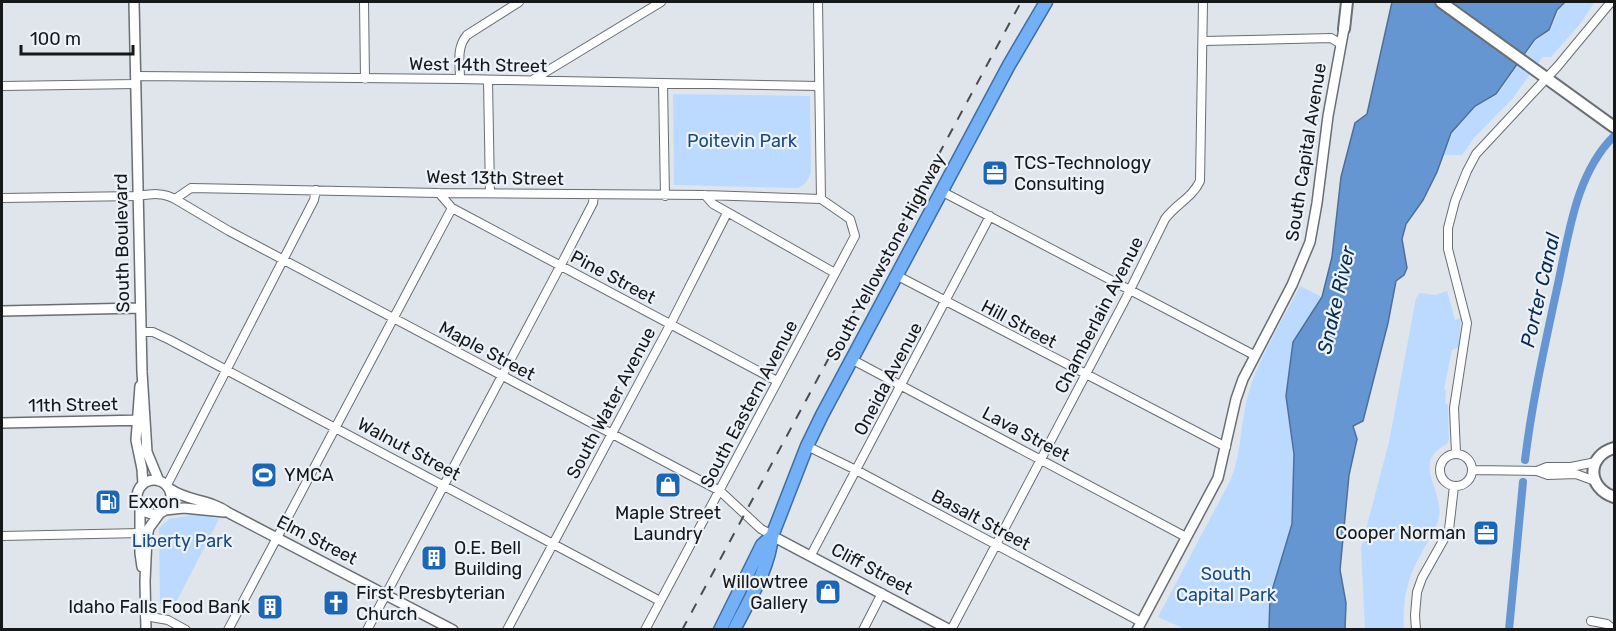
<svg xmlns="http://www.w3.org/2000/svg" width="1616" height="631" viewBox="0 0 1616 631" font-family="Rubik,sans-serif">
<style>
.green{fill:#bcdaff}
.water{fill:#6596d2;stroke:#4d709a;stroke-width:1.5}
.lines{fill:none;stroke-linecap:round;stroke-linejoin:round}
.canal{stroke:#6596d2;stroke-width:8}
.minor-casing{stroke:#696e73;stroke-width:10}
.tertiary-casing{stroke:#696e73;stroke-width:12}
.secondary-casing{stroke:#696e73;stroke-width:14}
.trunk-casing{stroke:#3d6ea7;stroke-width:15}
.minor{stroke:#fff;stroke-width:8}
.tertiary{stroke:#fff;stroke-width:9}
.secondary{stroke:#fff;stroke-width:10}
.trunk{stroke:#74b0f6;stroke-width:12}
.rail{stroke:#4a4d50;stroke-width:2;stroke-dasharray:10 10;stroke-linecap:butt}
.labels{text-anchor:middle;dominant-baseline:central;stroke-width:4.5;stroke-linejoin:round;paint-order:stroke}
.street-label{font-size:18px;fill:#151719;stroke:#edf2f8}
.park-label{font-size:18px;fill:#194c83;stroke:#edf2f8}
.poi-label{font-size:18px;fill:#151719;stroke:#edf2f8;text-anchor:start}
.water-label{font-size:20px;font-style:italic;fill:#072b51;stroke:#edf2f8}
</style>
<rect width="100%" height="100%" fill="#dfe5eb"/>
<path class="green" d="M1566 2H1595L1580 24 1551 57H1543L1512 99 1474 138 1462 155H1443L1452 134 1475 107 1497 95 1536 40 1550 31 1559 10Z
M673 94 810 96 811 173 805 184 798 188 674 185Z
M1300 286 1322 297 1293 343 1286 396 1294 454 1292 524 1270 597 1269 629H1185L1158 617 1230 481C1242 453 1240 424 1248 395 1258 358 1283 320 1300 286Z
M1447 291 1455 320 1461 318 1459 347 1452 350 1444 389 1446 391 1445 403 1448 405 1449 440 1447 444C1410 462 1444 490 1439 517 1436 531 1427 542 1421 554 1407 578 1402 603 1404 629H1365L1361 548 1389 442 1416 298 1420 293 1435 295Z
M190 513 219 519 172 610 160 604 159 528 169 519 188 516Z"/>
<path class="water" d="M1392 2H1565L1557 10 1549 30 1535 39 1496 94 1475 106 1451 133 1437 172 1423 200 1406 224 1402 239 1407 268 1404 275 1396 281 1388 323 1363 421 1353 426 1357 439 1349 475 1340 570 1346 603 1345 629 1269 630 1270 597 1292 524 1294 454 1286 396 1293 342 1322 297 1332 257 1341 177 1355 123 1367 114Z"/>
<g class="lines">
<path class="canal" d="M1525 460C1532 403 1544 349 1556 293 1568 241 1574 175 1614 136
M1509 630 1523 482"/>
<g class="minor-casing">
<path id="minor" d="M364 2 365 79
M818 2 821 199
M1203 41 1331 38 1341 44
M136 76 460 79 819 86
M460 79C460 63 456 48 467 35L519 2
M534 79 661 2
M488 80 490 193
M663 84 665 196
M2 86 136 84
M941 191 1254 355
M439 193 452 208 777 381
M705 195 713 204 835 273
M2 198 138 196C151 194 163 192 175 199L191 188 439 193 705 195 821 199 850 219 855 236 645 630
M175 199 229 231 720 491 761 529 776 537
M896 275 1226 447
M141 332H153L170 340 660 601
M851 359 1186 537
M807 446 856 470 1141 622
M1456 453 1454 408 1467 323 1448 249V228L1455 201 1467 171 1476 154 1557 67 1611 2
M1440 470a16 16 0 1 1 32 0a16 16 0 1 1-32 0Z
M1472 470 1537 471 1548 475 1576 474 1595 481
M1537 471 1547 467H1571L1596 462
M167 485 314 200 316 190
M2 536 140 533
M811 555 990 216
M145 616 168 620 186 630
M1591 621 1607 624 1614 630
M228 630 452 208
M367 630 564 259 593 203 594 194
M507 630 670 325 727 213
M863 630 882 593
M951 630 1126 298 1165 219C1176 204 1192 198 1200 181L1203 2
M1416 630 1415 615 1417 592 1422 578 1449 530 1454 486"/>
</g>
<g class="tertiary-casing">
<path id="tertiary" d="M134 2 142 372 147 452 159 481
M2 311 140 308
M140 386 136 440 142 469 143 484
M2 423 145 420
M137 497a17 17 0 1 1 34 0a17 17 0 1 1-34 0Z
M170 489C189 502 210 499 229 513L453 630
M140 507V553L142 567
M165 510 184 508 224 512
M778 539 950 630
M146 630 145 581 147 537 149 528 160 513
M1137 630 1218 478 1236 399 1243 379 1292 285 1310 242 1317 203 1328 116 1345 23"/>
</g>
<g class="secondary-casing">
<path id="secondary" d="M1441 2 1614 127
M1344 29 1347 2
M1614 448C1586 456 1587 488 1614 497"/>
</g>
<g class="trunk-casing">
<path id="trunk" d="M720 630 762 545 772 536
M734 630C749 600 769 569 772 536L807 446 822 415 1009 65 1046 2"/>
</g>
<use href="#minor" class="minor"/>
<use href="#tertiary" class="tertiary"/>
<use href="#secondary" class="secondary"/>
<use href="#trunk" class="trunk"/>
<path class="rail" d="M682 630 1021 2"/>
</g>
<defs>
<g id="office-square" transform="scale(1.35)"><rect x="-9" y="-9" width="18" height="18" rx="4" fill="#1b67b6" stroke="#edf2f8"/><path d="M-6-3h4V-5.5h4V-3h4V5H-6ZM-1-4.5V-3h2v-1.5ZM-6 0V1H6V0Z" fill="#fff"/></g>
<g id="stadium-square" transform="scale(1.35)"><rect x="-9" y="-9" width="18" height="18" rx="4" fill="#1b67b6" stroke="#edf2f8"/><path d="M0-5a6.5 5 0 1 0 0 10a6.5 5 0 1 0 0-10ZM-3.5-1.8h7v3.6h-7Z" fill="#fff"/></g>
<g id="shop-square" transform="scale(1.35)"><rect x="-9" y="-9" width="18" height="18" rx="4" fill="#1b67b6" stroke="#edf2f8"/><path d="M-5-2.5h2.3a2.7 3.5 0 0 1 5.4 0H5L5.5 6h-11ZM-1.5-2.5h3a1.5 2.3 0 0 0-3 0Z" fill="#fff"/></g>
<g id="fuel-square" transform="scale(1.35)"><rect x="-9" y="-9" width="18" height="18" rx="4" fill="#1b67b6" stroke="#edf2f8"/><path d="M-5.5-6h7V0h2V4h1.3V-2.5L3-4.5l.8-.8L6-3V5H2.5V1h-1V6h-7ZM-4.2-4.7v3.2H.2V-4.7Z" fill="#fff"/></g>
<g id="building-square" transform="scale(1.35)"><rect x="-9" y="-9" width="18" height="18" rx="4" fill="#1b67b6" stroke="#edf2f8"/><path d="M-4-6H4V6H1V3H-1V6H-4ZM-2.5-4.3h1.7v1.8h-1.7ZM.8-4.3h1.7v1.8H.8ZM-2.5-1h1.7V.8h-1.7ZM.8-1h1.7V.8H.8Z" fill="#fff"/></g>
<g id="church-square" transform="scale(1.35)"><rect x="-9" y="-9" width="18" height="18" rx="4" fill="#1b67b6" stroke="#edf2f8"/><path d="M-1.2-6h2.4v3.5h3.3v2.4h-3.3V6h-2.4V-.1h-3.3v-2.4h3.3Z" fill="#fff"/></g>
</defs>
<g fill-rule="evenodd">
<use href="#office-square" x="995" y="173"/>
<use href="#stadium-square" x="264" y="475"/>
<use href="#shop-square" x="668" y="485"/>
<use href="#fuel-square" x="108" y="502"/>
<use href="#office-square" x="1486" y="533"/>
<use href="#building-square" x="434" y="558"/>
<use href="#shop-square" x="828" y="592"/>
<use href="#church-square" x="336" y="603"/>
<use href="#building-square" x="270" y="607"/>
</g>
<g class="labels">
<g class="street-label">
<text transform="translate(478 65) rotate(1)">West 14th Street</text>
<text transform="translate(1306 152) rotate(-81)">South Capital Avenue</text>
<text transform="translate(495 178) rotate(1)">West 13th Street</text>
<text transform="translate(122 243) rotate(-91)">South Boulevard</text>
<text transform="translate(886 257) rotate(-62)">South Yellowstone Highway</text>
<text transform="translate(613 277) rotate(28)">Pine Street</text>
<text transform="translate(1099 315) rotate(-63)">Chamberlain Avenue</text>
<text transform="translate(1019 324) rotate(28)">Hill Street</text>
<text transform="translate(487 351) rotate(28)">Maple Street</text>
<text transform="translate(888 379) rotate(-62)">Oneida Avenue</text>
<text transform="translate(611 403) rotate(-62)">South Water Avenue</text>
<text transform="translate(749 404) rotate(-62)">South Eastern Avenue</text>
<text transform="translate(73 405) rotate(-1)">11th Street</text>
<text transform="translate(1026 434) rotate(28)">Lava Street</text>
<text transform="translate(409 449) rotate(28)">Walnut Street</text>
<text transform="translate(981 520) rotate(28)">Basalt Street</text>
<text transform="translate(317 540) rotate(27)">Elm Street</text>
<text transform="translate(872 569) rotate(28)">Cliff Street</text>
</g>
<g class="park-label">
<text x="742" y="141">Poitevin Park</text>
<text x="182" y="541">Liberty Park</text>
<text x="1226" y="574">South<tspan x="1226" dy="21">Capital Park</tspan></text>
</g>
<g class="poi-label">
<text x="1014" y="163">TCS-Technology<tspan x="1014" dy="21">Consulting</tspan></text>
<text x="284" y="475">YMCA</text>
<text x="128" y="502">Exxon</text>
<text x="668" y="513" text-anchor="middle">Maple Street<tspan x="668" dy="21">Laundry</tspan></text>
<text x="1466" y="533" text-anchor="end">Cooper Norman</text>
<text x="454" y="548">O.E. Bell<tspan x="454" dy="21">Building</tspan></text>
<text x="808" y="582" text-anchor="end">Willowtree<tspan x="808" dy="21">Gallery</tspan></text>
<text x="356" y="593">First Presbyterian<tspan x="356" dy="21">Church</tspan></text>
<text x="250" y="607" text-anchor="end">Idaho Falls Food Bank</text>
</g>
<g class="water-label">
<text transform="translate(1540 290) rotate(-77)">Porter Canal</text>
<text transform="translate(1336 300) rotate(-77)">Snake River</text>
</g>
</g>
<rect width="1616" height="631" fill="none" stroke="#151719" stroke-width="6"/>
<path d="M21 45v9h112v-9" fill="none" stroke="#151719" stroke-width="3"/>
<text x="30" y="45" font-size="18" fill="#151719" stroke="#edf2f8" stroke-width="4.5" paint-order="stroke">100 m</text>
</svg>
